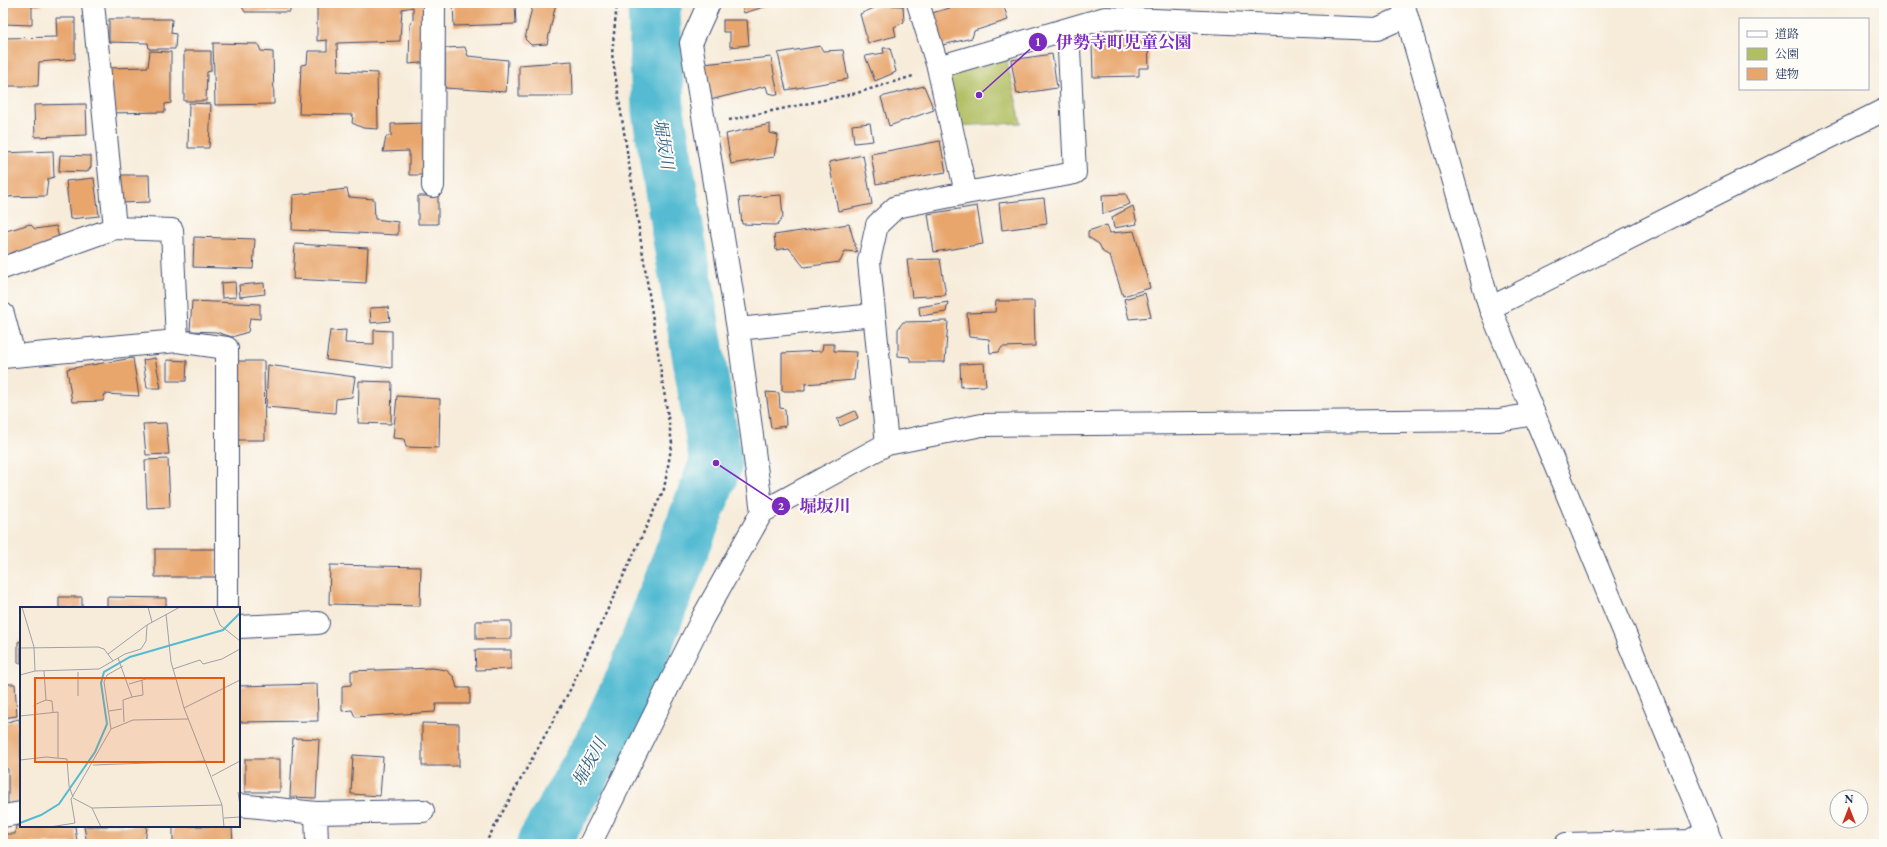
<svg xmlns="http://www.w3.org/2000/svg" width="1887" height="847" viewBox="0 0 1887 847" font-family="'EB Garamond','Noto Serif JP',serif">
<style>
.green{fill:#b1be61;stroke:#667660}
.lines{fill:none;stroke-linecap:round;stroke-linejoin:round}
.river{stroke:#55bbd2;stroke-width:53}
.building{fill:#e8a56c}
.minor-casing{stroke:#3c4b71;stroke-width:24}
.tertiary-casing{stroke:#3c4b71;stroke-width:24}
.path{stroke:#3c4b71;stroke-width:2.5;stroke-dasharray:3 3;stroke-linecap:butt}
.minor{stroke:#fff;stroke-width:22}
.tertiary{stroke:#fff;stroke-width:22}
.labels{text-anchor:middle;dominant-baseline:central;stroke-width:4;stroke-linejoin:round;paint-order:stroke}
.water-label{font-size:17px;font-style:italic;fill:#2f6087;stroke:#fdfcf7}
.inset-river{fill:none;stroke:#55bbd2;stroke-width:2}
.inset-road{fill:none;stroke:#9fa0a8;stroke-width:1}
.view{fill:#e8590c;fill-opacity:0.15;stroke:#e8590c;stroke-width:2}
.inset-edge{fill:none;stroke:#1b2f5e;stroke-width:2}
.leader{fill:none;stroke:#7b2cbf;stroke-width:1.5}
.callout-dot{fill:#7b2cbf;stroke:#fdfcf7;stroke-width:1.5}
.mark-label{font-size:12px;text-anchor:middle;font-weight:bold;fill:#fff}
.callout-label{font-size:17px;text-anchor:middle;font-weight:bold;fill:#7b2cbf;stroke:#fdfcf7;stroke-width:4;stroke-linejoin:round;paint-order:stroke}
</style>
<rect width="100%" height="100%" fill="#fdfcf7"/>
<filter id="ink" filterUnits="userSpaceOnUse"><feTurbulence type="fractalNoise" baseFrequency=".025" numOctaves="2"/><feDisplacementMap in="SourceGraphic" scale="8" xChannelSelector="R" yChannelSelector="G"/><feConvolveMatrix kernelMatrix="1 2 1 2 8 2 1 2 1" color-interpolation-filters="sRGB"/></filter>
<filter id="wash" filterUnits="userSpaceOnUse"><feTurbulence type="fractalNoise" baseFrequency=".012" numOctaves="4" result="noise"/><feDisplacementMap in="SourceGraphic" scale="16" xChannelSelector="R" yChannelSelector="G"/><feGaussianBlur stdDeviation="0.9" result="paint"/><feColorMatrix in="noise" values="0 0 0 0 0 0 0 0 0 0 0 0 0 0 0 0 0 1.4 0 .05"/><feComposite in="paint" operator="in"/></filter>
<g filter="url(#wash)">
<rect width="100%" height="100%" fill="#f7ecda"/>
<path class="green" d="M1004 48 1021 123 951 126 938 67Z"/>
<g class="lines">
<path class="river" d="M543 844 603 740 637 668 716 463 658 111 654 7 656 3"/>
</g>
<g id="blocks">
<path class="building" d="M3 3H42V6H32V25L3 24Z
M240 3H290V12H245Z
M317 3H425L429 62 409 64 410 24 413 20V7L402 9 400 41 337 43 338 71 377 73 378 129 363 128 352 123 353 115 299 114 301 65 307 64 308 51H327V40L317 41Z
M453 3H515L516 24 454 26Z
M533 3H556L547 44 531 45 525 39Z
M741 3H777L744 13Z
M967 3H1003L1008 20 974 31 972 38 938 46 932 13Z
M881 5 903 6 904 22 894 27 896 36 868 43 860 14Z
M56 18H75V59L39 62 38 86H3V38L57 37Z
M109 19H172L171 33 176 34 175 49H149L148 43 109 42Z
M723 20H747L749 45 730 47V32H723Z
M1119 37 1148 40 1149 68H1139V76L1093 77 1092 43 1118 44Z
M213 43 258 44 261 51 273 52 274 104 215 105Z
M820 46 823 51 843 50 848 79 786 90 778 53Z
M465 47 468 56 508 60 506 92 445 88V48Z
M883 48H890L896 72 875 81 865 56 884 53Z
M150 51 171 52V103L165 104V112L109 113 108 68 148 67Z
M184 51H211V71L207 72 206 101H184Z
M1052 54 1057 88 1017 94 1011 60Z
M771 57 778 95 768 93 766 86 710 100 703 64Z
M572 61 573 96H519V65Z
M924 86 934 110 889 126 881 97Z
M189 103 211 104 209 148H188Z
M86 104 87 135 35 137 34 105Z
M427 123V175H409V151L383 152 386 137 391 136V124Z
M870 123 873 141 854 143 852 125Z
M770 124V133L778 135 774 157 731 164 726 134Z
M940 141 946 172 876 184 871 154Z
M53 151 54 177 48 179 46 196 3 197V153Z
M60 155 91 156V167L87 172 59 171Z
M863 155 872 204 838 211 829 162Z
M120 175H149L150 202 120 203Z
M94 178 99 216 70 219 66 181Z
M347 189 349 197 374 199 375 219 398 222V235L292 230 293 195Z
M1126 194 1130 204 1103 214 1102 195Z
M781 195 783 217 777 225 742 224 739 198Z
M418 196H438V224H418Z
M1044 198 1047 224 1002 230 999 203Z
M977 206 983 244 934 252 928 214Z
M1133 206 1137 224 1114 228 1112 217Z
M30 224 35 229 56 226 60 242 3 257V232Z
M849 224 857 252 845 251 840 262 804 267 789 248 776 250 774 235Z
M1107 225 1110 233 1134 231 1150 288 1123 296 1110 256 1103 252 1099 244 1088 237V231Z
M194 237 255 239 253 269 193 267Z
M295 244 368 248 366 283 293 279Z
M940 259 946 295 912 297 907 260Z
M235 282 236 297 222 298 221 283Z
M264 283 265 294 240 297 239 285Z
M1145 293 1151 317 1129 319 1124 299Z
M192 301 260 304V319L250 318 248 332 232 337 216 332 190 331Z
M996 301H1034L1035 346 1002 347 999 352 990 353 989 339 969 337 967 313 995 312Z
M948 302 946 312 920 316 919 307Z
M388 307 390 321 371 323 370 308Z
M948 321 945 362H911L909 357 898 356V329L903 322Z
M346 330 345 343 374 344V330L392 331V368L326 360 330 331Z
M823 344H834V351L857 352 854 380 805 384V391H782V353L822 351Z
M133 358 139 396 105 394 103 401 72 402 67 369Z
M155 358 161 388H147L143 360Z
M167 360 187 361 186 381H167Z
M238 361H264L265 440H238Z
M984 363 986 386 961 387 960 364Z
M268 365 355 377 352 397 336 399 335 413 266 407Z
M359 381 392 382 391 424 358 423Z
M766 392 779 393 780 408 785 409 786 426 771 428Z
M397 396 440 399 439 448 406 447 404 439 393 438Z
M855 411 858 418 840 426 837 419Z
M166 423 169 454 146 455 143 424Z
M168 459 170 507 147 508 145 460Z
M155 549H217L216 577H155Z
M330 565 421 567 420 606 329 604Z
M59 597H82V608H59Z
M107 597 166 598V608H107Z
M476 621H511V639H476Z
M21 641V663H18V642Z
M475 650H511V669L476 670Z
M432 668 446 670 454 677 457 688H470V704H436L435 712 355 717 352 710 342 711V686L351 685V671Z
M3 684H15L17 716 3 718Z
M317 684 318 721 239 722V686Z
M19 719 21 728V803L8 805V769L3 768V723Z
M422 723 459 724V766H422Z
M293 738 319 739 316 798 290 797Z
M353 755 383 757 380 796 351 794Z
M245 759H280V792H245Z
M16 826H75L77 843 3 844V834H15Z
M84 826H147L145 844H87Z
M173 826H232L233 844H173Z"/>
</g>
</g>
<g filter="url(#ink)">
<use href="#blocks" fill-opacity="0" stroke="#3c4b71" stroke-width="1"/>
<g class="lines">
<g class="minor-casing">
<path id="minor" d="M93 3 115 228 172 230 177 341
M709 3 691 43 738 329 762 512
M938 67 1105 18 1377 29 1406 16
M433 186 434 3
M966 193 1075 173 1068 29
M3 268 115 228
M1490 308 1884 110
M3 314 14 355
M738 329 874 315
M3 357 177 341 227 348V608
M887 444 869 261 877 225 896 207 966 193 938 67 918 3
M239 627 318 623
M239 805 316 813 317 844
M316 813 423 811
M3 816 21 813
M590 844 703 617 762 512 887 444 982 425 1499 420 1534 414
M1566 844 1690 841 1707 830"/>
</g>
<g class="tertiary-casing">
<path id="tertiary" d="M1403 3 1490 308 1712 844"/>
</g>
<path class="path" d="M729 120 857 93 913 76
M485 844 570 690 664 489 672 443 612 54 617 3"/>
<use href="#minor" class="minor"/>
<use href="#tertiary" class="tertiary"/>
</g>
</g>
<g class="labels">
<g class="water-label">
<text transform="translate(664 144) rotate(81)">堀坂川</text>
<text transform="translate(589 762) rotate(-61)">堀坂川</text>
</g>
</g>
<g transform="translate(20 607)">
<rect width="220" height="220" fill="#f7ecda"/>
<path class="inset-river" d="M0 216 21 208 39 197 75 145 87 117 81 76 84 65 110 50 203 23 220 6"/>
<path class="inset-road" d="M2 0 14 40 15 64M128 0 132 15M193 0 200 18 220 34M146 7 151 55 156 72 164 101 202 198 204 220M0 41 78 40 84 42 93 54M88 47 127 18M98 51 112 90 103 93 104 115M153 62 180 53 183 57 202 52 220 42M24 64 26 93 32 94 33 105M0 68 15 64 79 62 105 47 121 42 126 34 127 18 160 0M109 77 126 72H156M58 89V65M112 90 123 88 122 73M164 101 220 73M89 104 102 102M16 106 14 98 26 93M0 109 38 105V151M91 122 84 75 87 68 103 59M0 153 26 150 47 152 49 179 53 190M73 158 186 154M192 169 220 154M218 185 220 199M53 191 72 201 81 220M72 201 202 198M204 211 220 210M30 220 55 216 51 192 91 122 113 113 168 112"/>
<path class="view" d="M15 71H204V155H15Z"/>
<rect width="220" height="220" class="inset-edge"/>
</g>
<path class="leader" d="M979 95L1038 42M716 463L781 506"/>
<g class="callout-dot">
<circle cx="979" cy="95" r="4"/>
<circle cx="716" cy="463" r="4"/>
<circle cx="1038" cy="42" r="10"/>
<circle cx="781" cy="506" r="10"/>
</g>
<g class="mark-label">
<text x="1038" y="46">1</text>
<text x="781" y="510">2</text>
</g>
<g class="callout-label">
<text x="1124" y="48">伊勢寺町児童公園</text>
<text x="825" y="512">堀坂川</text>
</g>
<rect width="1887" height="847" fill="none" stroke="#fdfcf7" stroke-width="16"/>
<rect x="1739" y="18" width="130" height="72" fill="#fdfcf7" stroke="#a3aaba"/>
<rect x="1747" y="31" width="20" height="6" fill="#ffffff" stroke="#a3aaba"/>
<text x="1775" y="38" font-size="12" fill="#1b2f5e">道路</text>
<rect x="1747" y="48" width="20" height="12" fill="#b1be61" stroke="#a3aaba"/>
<text x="1775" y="58" font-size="12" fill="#1b2f5e">公園</text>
<rect x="1747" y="68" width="20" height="12" fill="#e8a56c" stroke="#a3aaba"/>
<text x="1775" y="78" font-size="12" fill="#1b2f5e">建物</text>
<g transform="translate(1849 809)"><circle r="19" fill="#fdfcf7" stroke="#a3aaba"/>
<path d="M0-3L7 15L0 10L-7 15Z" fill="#c8321e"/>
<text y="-6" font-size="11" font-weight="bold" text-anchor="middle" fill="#1b2f5e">N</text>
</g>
</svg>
